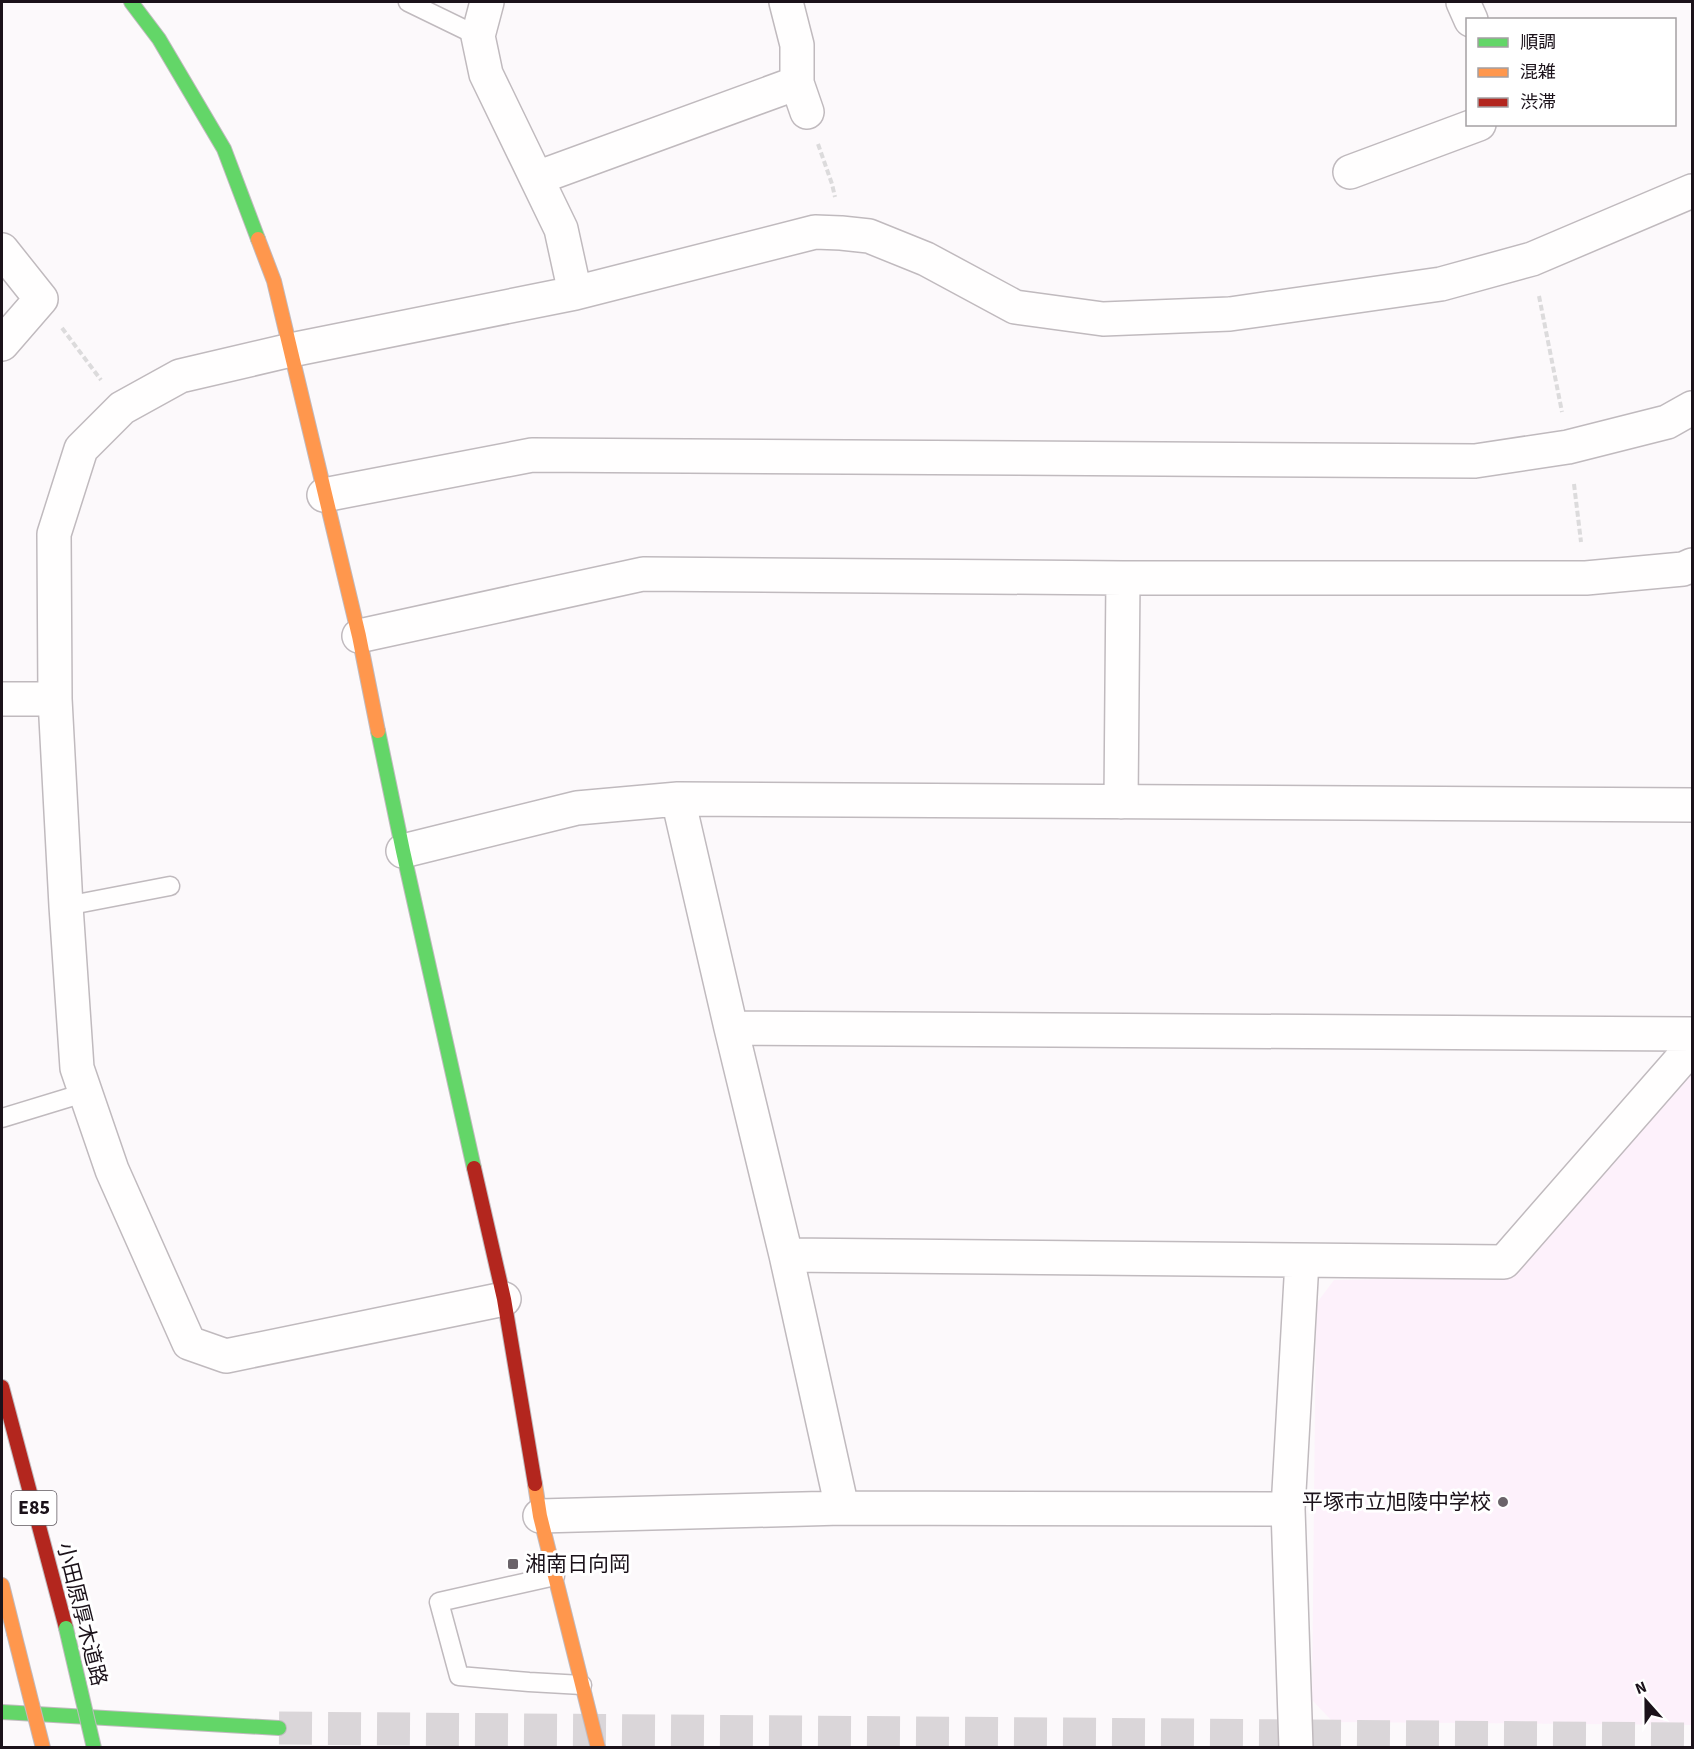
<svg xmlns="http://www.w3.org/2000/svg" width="1694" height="1749" viewBox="0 0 1694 1749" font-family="'Source Sans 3','Noto Sans JP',sans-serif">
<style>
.built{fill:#fdf1fb}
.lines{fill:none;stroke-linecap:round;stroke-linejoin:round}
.secondary-tunnel{stroke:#dad6d9;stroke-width:33;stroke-dasharray:33 16;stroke-linecap:butt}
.lane-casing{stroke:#c0babe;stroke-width:21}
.street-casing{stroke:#c0babe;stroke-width:36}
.fast-casing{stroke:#c0babe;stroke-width:16}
.slow-casing{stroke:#c0babe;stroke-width:16}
.jam-casing{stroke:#c0babe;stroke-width:16}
.path{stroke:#dcdbdc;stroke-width:4;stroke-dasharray:6 3;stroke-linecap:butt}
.lane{stroke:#fffefe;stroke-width:18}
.street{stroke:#fffefe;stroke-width:33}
.fast{stroke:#63d668;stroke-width:14}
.slow{stroke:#ff974d;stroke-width:14}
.jam{stroke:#b3261e;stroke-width:14}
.fast-bridge-casing{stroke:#c0babe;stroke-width:16;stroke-linecap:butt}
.slow-bridge-casing{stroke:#c0babe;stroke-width:16;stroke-linecap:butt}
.fast-bridge{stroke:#63d668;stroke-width:14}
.slow-bridge{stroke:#ff974d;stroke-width:14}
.poi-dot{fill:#6a6369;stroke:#fff;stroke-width:2}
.labels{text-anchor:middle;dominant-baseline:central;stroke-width:6;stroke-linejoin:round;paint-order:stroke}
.shield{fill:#fff;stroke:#5f595f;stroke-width:1.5}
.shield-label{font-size:20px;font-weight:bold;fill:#1b121a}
.poi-label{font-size:21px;fill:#1b121a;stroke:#fff;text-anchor:end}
.street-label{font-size:21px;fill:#1b121a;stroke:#fff}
</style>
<rect width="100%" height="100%" fill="#fcf9fb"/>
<path class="built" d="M1692 1070V1725L1333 1722 1312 1700 1316 1304 1334 1280 1512 1276Z"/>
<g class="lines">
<path class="secondary-tunnel" d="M279 1728 1692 1739"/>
<g class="lane-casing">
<path id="lane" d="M408 2 478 36
M66 906 170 886
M2 1118 84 1093
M555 1576 439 1602 459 1676 529 1682 582 1685"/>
</g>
<g class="street-casing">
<path id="street" d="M487 2 478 36 486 74 561 229 575 293
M786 2 797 45V83L807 112
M1463 2 1471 20
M1350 172 1479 124
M537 178 797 83
M2 250 41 299 2 344
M324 495 532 455 1475 461 1568 447 1667 422 1692 408
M359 636 643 574 1123 578H1586L1683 569 1692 565
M2 699H55
M678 799 731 1028 786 1255 842 1508
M1121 802 1123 578
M403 851 577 808 678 799 1692 805
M731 1028 1692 1034
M786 1255 1504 1262 1692 1047
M504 1299 226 1356 189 1343 112 1170 77 1068 66 906 55 699 54 534 81 449 122 408 180 376 291 350 575 293 815 232 841 233 869 236 926 259 1015 307 1103 319 1230 314 1441 284 1532 259 1692 191
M540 1516 842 1508 1288 1509
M1296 1748 1288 1509 1302 1261"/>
</g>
<g class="fast-casing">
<path id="fast" d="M131 2 159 39 224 149 258 239
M378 731 403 851 474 1168
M2 1712 279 1728"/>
</g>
<g class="slow-casing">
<path id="slow" d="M258 239 274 281 359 636 378 731
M535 1484 540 1516 598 1748
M2 1585 14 1633"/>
</g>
<g class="jam-casing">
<path id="jam" d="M474 1168 504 1299 535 1484
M2 1387 66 1628"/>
</g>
<path class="path" d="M818 144 832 184 835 197
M1539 296 1562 412
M62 328 101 380
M1574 484 1581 542"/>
<use href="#lane" class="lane"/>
<use href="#street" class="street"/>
<use href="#fast" class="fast"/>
<use href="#slow" class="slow"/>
<use href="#jam" class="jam"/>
<g class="fast-bridge-casing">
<path id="fast-bridge" d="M66 1628 94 1748"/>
</g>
<g class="slow-bridge-casing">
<path id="slow-bridge" d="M14 1633 43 1748"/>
</g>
<use href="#fast-bridge" class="fast-bridge"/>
<use href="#slow-bridge" class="slow-bridge"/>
</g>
<g class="poi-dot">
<circle cx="1503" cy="1502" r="6"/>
<rect x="507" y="1558" width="12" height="12" rx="3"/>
</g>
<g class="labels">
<rect class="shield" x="11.5" y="1491" width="45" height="34" rx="4.5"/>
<g class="shield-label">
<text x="34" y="1508">E85</text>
</g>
<g class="poi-label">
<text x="1491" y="1502">平塚市立旭陵中学校</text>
<text x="525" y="1564" text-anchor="start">湘南日向岡</text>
</g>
<g class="street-label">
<text transform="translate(82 1614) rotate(76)">小田原厚木道路</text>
</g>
</g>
<rect width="1694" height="1749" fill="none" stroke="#1b121a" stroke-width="6"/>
<rect x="1466" y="18" width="210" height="108" fill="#ffffff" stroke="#a4a0a3" stroke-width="1.5"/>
<rect x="1478" y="38" width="30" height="9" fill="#63d668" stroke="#a4a0a3" stroke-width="1.5"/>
<text x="1520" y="48" font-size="18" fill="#1b121a">順調</text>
<rect x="1478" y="68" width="30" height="9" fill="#ff974d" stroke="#a4a0a3" stroke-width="1.5"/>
<text x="1520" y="78" font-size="18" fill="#1b121a">混雑</text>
<rect x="1478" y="98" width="30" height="9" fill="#b3261e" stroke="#a4a0a3" stroke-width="1.5"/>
<text x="1520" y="108" font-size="18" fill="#1b121a">渋滞</text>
<g transform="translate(1646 1701) rotate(339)" stroke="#ffffff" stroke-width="4.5" paint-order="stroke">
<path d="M0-4.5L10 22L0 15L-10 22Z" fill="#1b121a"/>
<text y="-9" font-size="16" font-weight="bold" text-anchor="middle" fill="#1b121a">N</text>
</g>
</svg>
